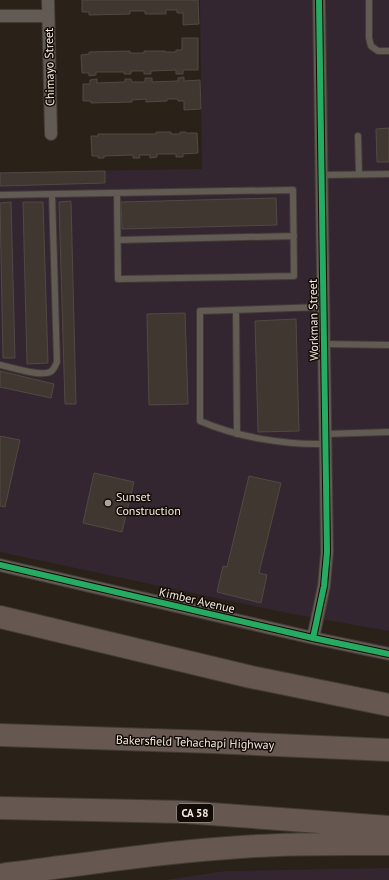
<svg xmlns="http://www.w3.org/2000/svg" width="389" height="880" viewBox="0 0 389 880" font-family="'PT Sans',sans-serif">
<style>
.industrial{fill:#332630}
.building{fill:#403830;stroke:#524943}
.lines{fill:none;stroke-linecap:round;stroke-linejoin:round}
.lane-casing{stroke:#433b36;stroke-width:8}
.street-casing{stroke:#433b36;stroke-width:14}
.highway-casing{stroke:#433b36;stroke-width:24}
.lane{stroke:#615b54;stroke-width:6}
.street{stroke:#615b54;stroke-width:12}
.highway{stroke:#665850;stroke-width:22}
.cycleway-casing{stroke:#130c06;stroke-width:8}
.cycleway{stroke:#26ab63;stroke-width:6}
.poi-dot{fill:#aea49b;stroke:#130c06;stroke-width:1.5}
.labels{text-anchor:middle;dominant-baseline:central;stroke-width:3;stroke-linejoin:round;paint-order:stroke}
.shield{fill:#130c06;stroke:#b1a79f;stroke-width:1}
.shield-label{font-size:11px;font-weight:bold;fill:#f5eae1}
.street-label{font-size:12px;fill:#f5eae1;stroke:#130c06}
.poi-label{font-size:12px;fill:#f5eae1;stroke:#130c06;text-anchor:start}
</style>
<rect width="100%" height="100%" fill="#2a2119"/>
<path class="industrial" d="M200 0H389V631L287 613 0 552V172L202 169Z
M389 868V880H165L226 871Z"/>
<path class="building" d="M82 0H198L199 24 183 25V13H177V10H166V14H145V11H130V14L89 15V12H82Z
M182 38H198V70H183V74H176V70L151 71V74H144V71H131V74H124V72H96V75L89 76V73H82L81 55 89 54V52L130 51V53H144V51H165V52H176V50H182Z
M184 77V81L200 80 201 109 184 110V101H178V99H167V101L146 102V99L132 100V102L91 103V101H83V84H90V80L97 79V83L125 82V79H131L132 82H145V78H152V82L178 81V78Z
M389 128V162H377L376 129Z
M156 132H171V134H180V132H186V133H197L198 153 183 154V157H176V154H157V157L150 158V155H139L140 158H133V155L104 156V158H98V156H92L91 136H98V134H156Z
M105 171V183L0 186V173Z
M276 198 277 225 122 229 121 202Z
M71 201 76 404H65L59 202Z
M11 202 15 358H3L0 203Z
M23 202H43L48 363 27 364Z
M185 313 188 404 149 405 147 314Z
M296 319 299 431 258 432 255 321Z
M0 371 54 384 51 398 0 387Z
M0 436 20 440 5 507 0 506Z
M94 473 134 482 122 532 83 523Z
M249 476 281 483 259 573 267 575 261 603 217 592 223 566 227 567Z"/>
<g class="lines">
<g class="lane-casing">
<path id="lane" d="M369 0V38L371 46 378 51H389
M358 136 359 174
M322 175 389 174
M52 194 293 190 294 276 118 279 117 193
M0 195 52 194 57 362C55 366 54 370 50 372 40 377 11 367 0 365
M118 240 294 236
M323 307 200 311V421C237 437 285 445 325 444
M236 310 237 434
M324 344 389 345
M325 434 389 432"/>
</g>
<g class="street-casing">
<path id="street" d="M48 0 51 134
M0 16H48
M0 565 313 638 389 654
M313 638 324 586 327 552 319 0"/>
</g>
<g class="highway-casing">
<path id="highway" d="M0 617 251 677 389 705
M0 735 212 742 389 750
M0 808 184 812 389 827
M0 875C80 865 160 852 241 847 290 843 340 844 389 844"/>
</g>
<use href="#lane" class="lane"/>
<use href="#street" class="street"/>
<use href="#highway" class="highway"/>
<g class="cycleway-casing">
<path id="cycleway" d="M0 565 313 638 389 654
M313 638 324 586 327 552 319 0"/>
</g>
<use href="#cycleway" class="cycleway"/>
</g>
<circle class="poi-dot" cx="108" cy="503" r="4"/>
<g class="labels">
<rect class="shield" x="177" y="804" width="36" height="18" rx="3"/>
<g class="shield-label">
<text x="195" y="813">CA 58</text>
</g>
<g class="street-label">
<text transform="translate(49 67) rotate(-91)">Chimayo Street</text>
<text transform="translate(313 320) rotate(-91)">Workman Street</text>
<text transform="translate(197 600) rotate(13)">Kimber Avenue</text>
<text transform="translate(195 742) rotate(2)">Bakersfield Tehachapi Highway</text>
</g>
<g class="poi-label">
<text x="116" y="496">Sunset<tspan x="116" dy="14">Construction</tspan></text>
</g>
</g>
</svg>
